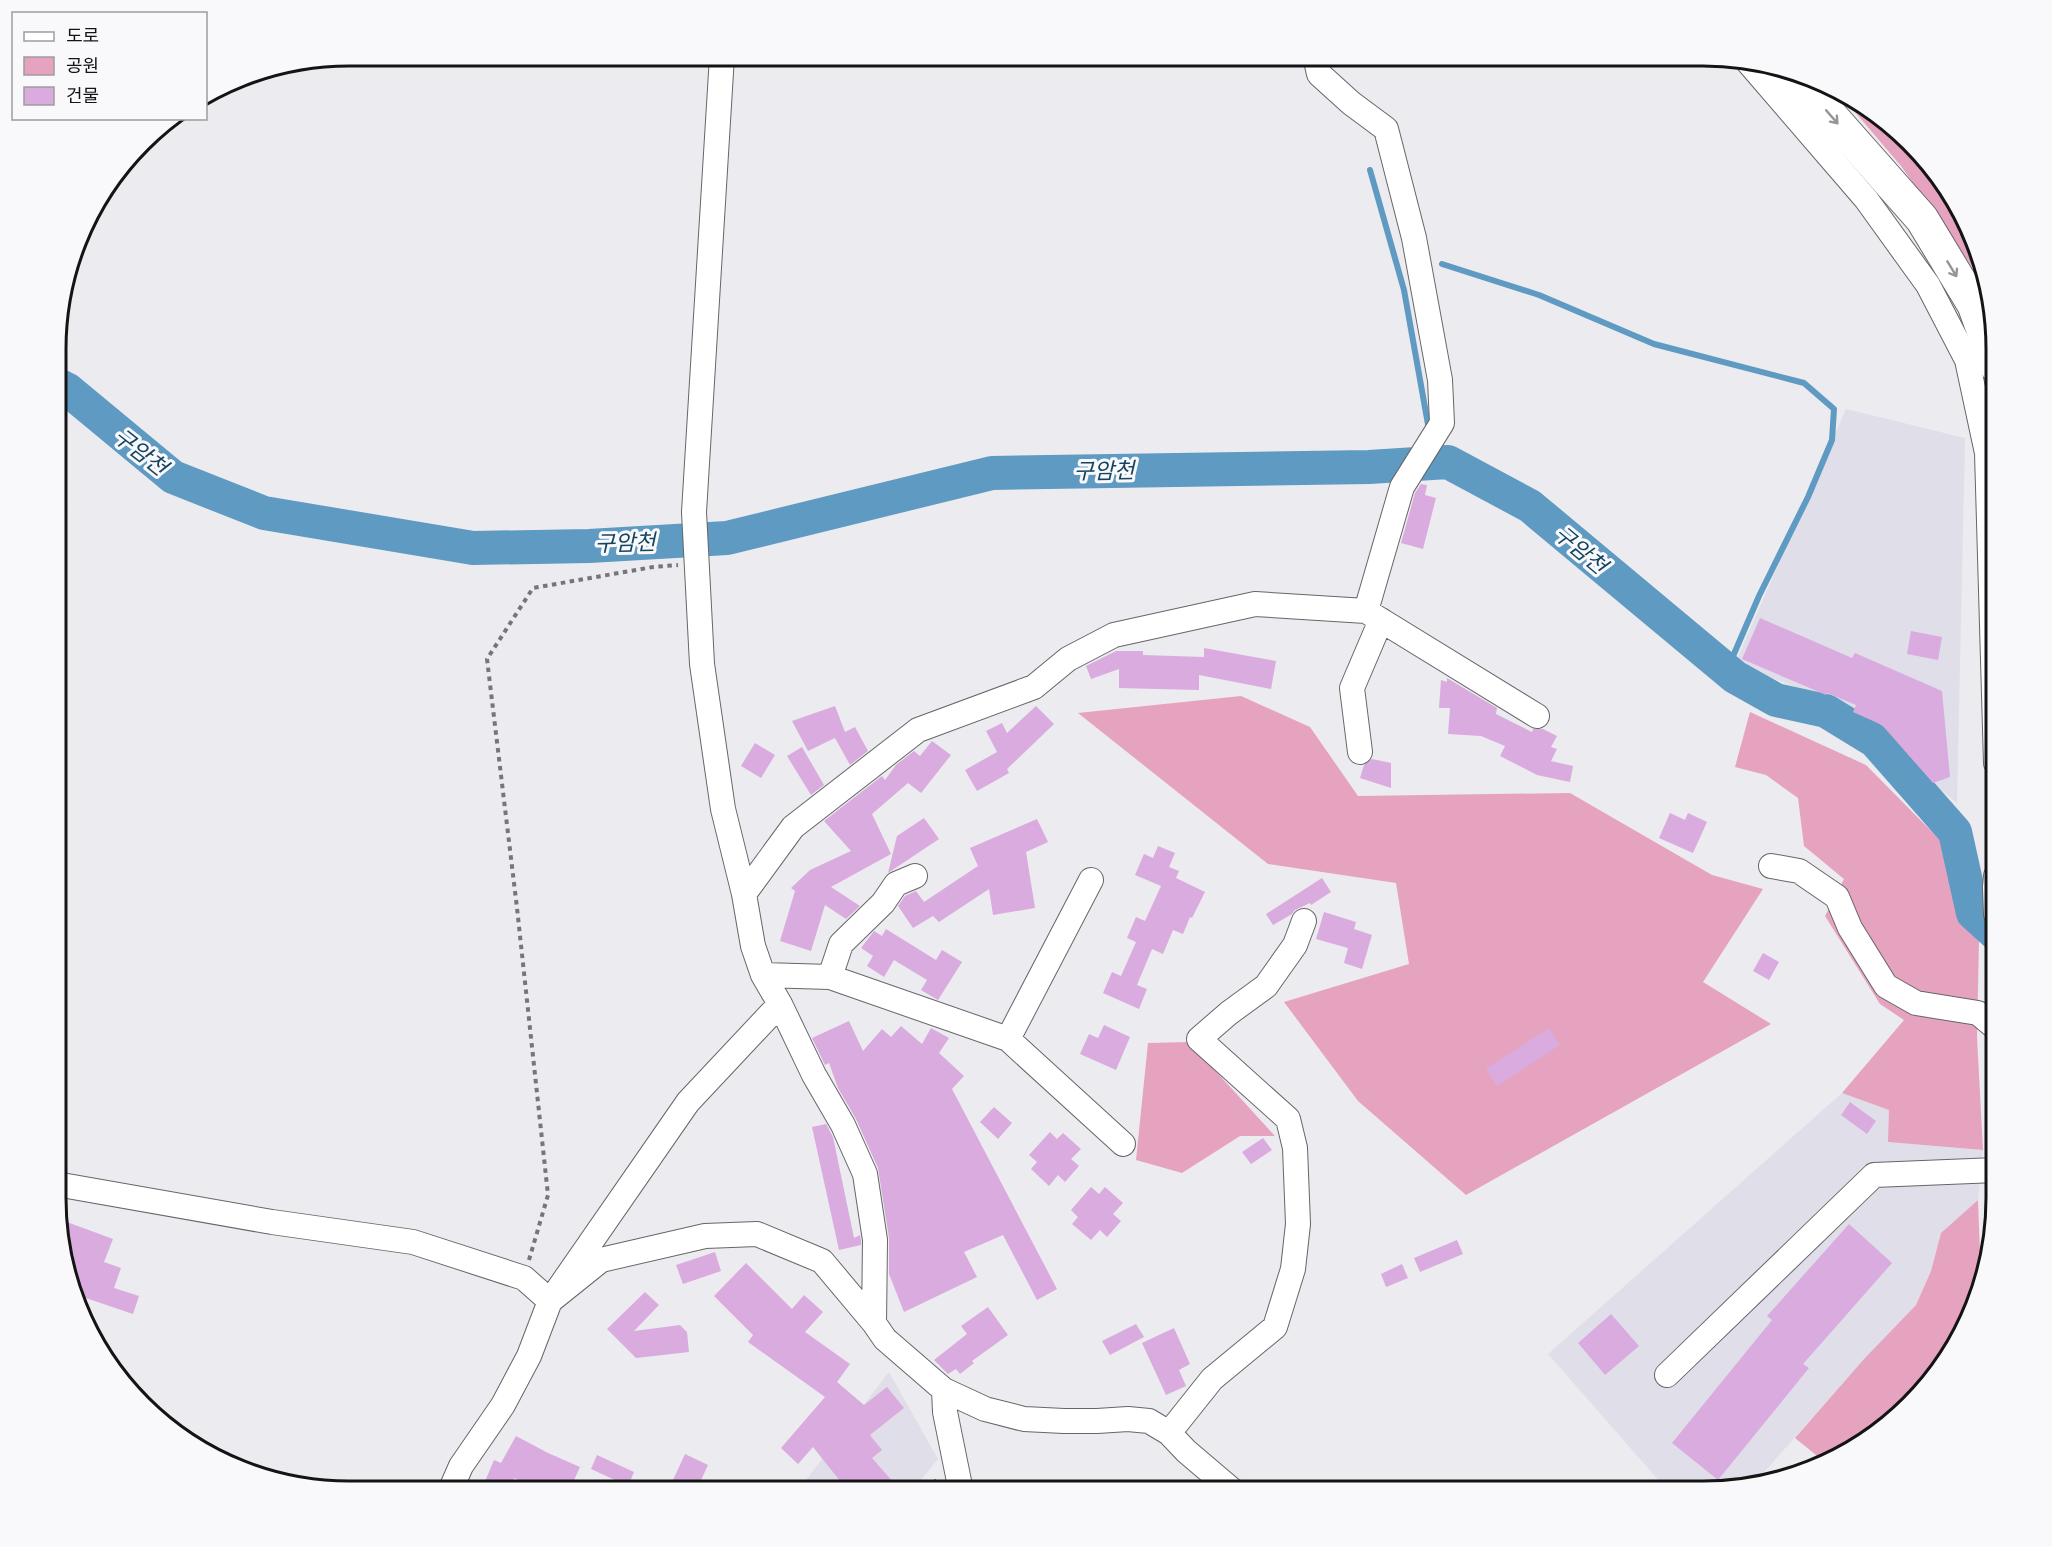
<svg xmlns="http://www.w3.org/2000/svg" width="2052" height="1547" viewBox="0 0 2052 1547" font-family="'IBM Plex Sans','Noto Sans KR',sans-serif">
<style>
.built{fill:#e0dee9}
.green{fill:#e5a3bf}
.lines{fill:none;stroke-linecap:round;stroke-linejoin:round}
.stream{stroke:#5e9ac2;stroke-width:6}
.river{stroke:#5e9ac2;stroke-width:34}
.building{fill:#daabde}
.minor-casing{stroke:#666568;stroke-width:26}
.highway-casing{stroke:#666568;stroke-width:35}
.path{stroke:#767577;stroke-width:4;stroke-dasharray:4.5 4.5;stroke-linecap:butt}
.minor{stroke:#fff;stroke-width:24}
.highway{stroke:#fff;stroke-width:33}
.oneway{stroke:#959596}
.labels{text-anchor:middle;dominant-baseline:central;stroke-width:6;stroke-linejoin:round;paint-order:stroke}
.water-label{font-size:22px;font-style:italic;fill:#144460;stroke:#f9f9fc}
.rim{fill:none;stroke:#141415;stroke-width:3}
</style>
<rect width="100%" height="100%" fill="#ecebef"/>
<path class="built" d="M1846 409 1965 438 1957 803 1833 701 1735 664Z
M1842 1093 1890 1110 1889 1142 1983 1150 1978 1200 1941 1233 1931 1271 1916 1305 1864 1359 1759 1478 1703 1491H1668L1548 1354Z
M889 1372 938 1459 912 1491H812L806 1480Z"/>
<path class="green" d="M1837 91 1896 128 1966 219 1980 278 1901 166Z
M1241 696 1310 727 1358 796 1570 793 1712 875 1763 889 1703 982 1771 1024 1466 1195 1358 1101 1284 1002 1409 964 1396 883 1268 864 1078 713Z
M1750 712 1866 765 1944 844 1961 917 1979 941 1977 1037 1983 1150 1888 1142 1889 1110 1842 1093 1904 1020 1880 1004 1825 916 1844 879 1804 846 1798 798 1766 775 1735 767Z
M1189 1042 1275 1136H1240L1182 1173 1136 1160 1148 1043Z
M1978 1200 1981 1281 1974 1311 1924 1391 1833 1461 1826 1463 1795 1438 1864 1359 1916 1305 1931 1271 1941 1233Z"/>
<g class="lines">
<path class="stream" d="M1370 170 1404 290 1429 430
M1442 264 1539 295 1654 344 1804 383 1834 409 1832 440 1808 497 1759 596 1727 670
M1433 451 1435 463"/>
<path class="river" d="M58 385 68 390 173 477 264 513 473 548 589 546 727 538 992 473 1369 467 1448 462 1530 506 1735 677 1776 700 1826 711 1875 741 1955 832 1973 913 1996 934"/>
</g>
<path class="building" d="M1421 484 1427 485 1425 495 1436 498 1423 549 1401 543 1415 493Z
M1760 618 1852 658 1855 653 1942 691 1950 777 1933 783 1882 725 1853 712 1856 705 1827 693 1826 695 1742 659Z
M1911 631 1942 637 1938 660 1907 654Z
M1204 648 1276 661 1271 689 1199 675V690L1119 688V669L1091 679 1086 666 1116 651H1143V655L1204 657Z
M1447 678 1497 708 1496 714 1532 732 1533 729H1543L1557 736 1551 747 1557 749 1551 761 1573 766 1570 782 1537 775 1500 756 1505 746 1481 736 1448 734 1450 708H1439L1441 680 1447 682Z
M835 706 845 732 855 727 868 751 850 765 835 738 839 736 808 751 792 721Z
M1036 706 1054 724 1007 769 1009 773 977 791 965 770 997 752 986 731 1002 723 1007 733Z
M932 741 951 755 921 793 908 783 872 814 891 854 831 887 860 906 846 919 825 905 811 951 780 941 795 891 791 888 810 870 851 851 824 821 882 776 885 780 896 765 914 751 920 756Z
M755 743 775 755 761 778 741 766Z
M802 747 824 785 811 795 787 756Z
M1372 759 1391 763V788L1360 778 1364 765Z
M1670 813 1685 820 1688 813 1707 822 1693 853 1659 838Z
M924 818 939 839 888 873 897 836Z
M1037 819 1048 842 1026 852 1035 908 993 915 989 889 939 922 933 916 913 928 898 906 905 896 916 891 924 902 978 866 970 848Z
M1158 846 1175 853 1169 867 1179 871 1176 878 1205 892 1192 918 1190 917 1183 934 1173 930 1163 954 1152 949 1137 985 1147 989 1139 1009 1103 993 1112 972 1121 976 1136 942 1127 938 1136 917 1145 921 1161 886 1135 875 1144 854 1153 858Z
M1322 878 1331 892 1311 905 1310 903 1295 910 1292 914 1273 925 1266 914Z
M1324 912 1356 922 1354 929 1372 935 1362 969 1344 963 1348 948 1316 939Z
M886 929 936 960 942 950 962 962 938 1000 921 990 927 980 894 960 884 977 867 966 873 956 861 948 874 931 882 936Z
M1763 953 1779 962 1769 980 1753 971Z
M849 1021 863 1051 882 1029 891 1037 901 1026 922 1044 931 1028 949 1038 939 1053 964 1076 952 1089 1057 1289 1037 1300 1003 1235 964 1252 977 1277 904 1312 889 1274V1238L878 1168 856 1119 838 1088 829 1063 825 1065 812 1038Z
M1104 1025 1130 1037 1116 1070 1080 1054 1089 1034 1098 1038Z
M1549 1028 1560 1045 1497 1086 1486 1069Z
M1850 1102 1876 1121 1867 1134 1841 1115Z
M994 1107 1012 1123 998 1139 980 1122Z
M826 1124 833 1137 854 1238 860 1235 861 1241V1245L839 1250 812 1127Z
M1050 1132 1057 1139 1063 1133 1081 1149 1071 1159 1079 1166 1065 1182 1058 1175 1049 1186 1031 1169 1037 1162 1029 1155Z
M1263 1138 1272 1150 1251 1164 1242 1152Z
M1091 1187 1099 1194 1105 1187 1123 1203 1113 1214 1121 1221 1107 1237 1100 1230 1091 1240 1072 1224 1078 1217 1071 1210Z
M56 1218 113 1239 104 1262 121 1268 114 1288 139 1296 133 1314 77 1295Z
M1849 1224 1892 1263 1803 1364 1809 1368 1718 1480 1672 1443 1772 1320 1767 1316Z
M1457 1240 1463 1254 1420 1272 1414 1258Z
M715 1252 721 1271 683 1284 676 1265Z
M746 1263 792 1309 804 1295 823 1312 805 1332 850 1364 837 1382 864 1405 887 1387 904 1408 870 1435 882 1450 872 1458 901 1491H848L813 1447 798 1464 781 1448 825 1397 748 1342 753 1335 714 1296Z
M1402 1264 1408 1278 1386 1287 1381 1274Z
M645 1292 659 1305 634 1331 680 1325 687 1332 689 1352 636 1358 607 1329Z
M988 1307 1008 1335 972 1361 974 1363 960 1374 956 1369 948 1374 934 1360 967 1334 961 1326Z
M1611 1314 1639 1346 1605 1375 1578 1343Z
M1136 1324 1144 1337 1110 1355 1102 1341Z
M1174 1328 1190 1364 1179 1370 1186 1386 1166 1395 1142 1343Z
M516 1436 548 1453 580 1467 569 1491H543L514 1478 509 1491H481L494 1460 501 1463Z
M685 1454 708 1465 696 1491H668Z
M597 1455 634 1472 628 1486 591 1469Z"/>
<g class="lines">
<g class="minor-casing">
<path id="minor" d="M722 56 694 512 702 664 723 809 744 894 753 946 763 975 780 1004 814 1075 843 1125 865 1174 875 1240 874 1323 885 1339 944 1390 945 1412 961 1491
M1315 56 1319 74 1351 103 1386 129 1414 238 1440 380 1442 423 1402 487 1366 611
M1748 62 1866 199 1928 285 1967 360 1987 453 1996 763
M1360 752 1352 688 1381 620
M1771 866 1799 871 1837 897 1850 928 1886 986 1916 1003 1978 1013 1996 1028
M744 894 793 827 918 730 1034 687 1068 659 1114 635 1255 604 1366 611 1537 716
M1996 914 1995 887 1996 876
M763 975 830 977 1008 1039 1123 1144
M830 977 841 944 883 903 896 884 915 876
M1008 1039 1091 880
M56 1184 272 1222 413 1242 524 1278 550 1301 688 1102 780 1004
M1667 1375 1874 1175 1996 1170
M944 1390 985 1409 1024 1419 1064 1421H1097L1128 1419 1149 1421 1169 1433 1186 1451 1233 1491
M1169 1433 1212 1379 1275 1327 1293 1269 1298 1224 1295 1148 1288 1119 1199 1039 1229 1013 1266 986 1295 945 1304 921
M450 1491 461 1466 503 1405 529 1356 550 1301 601 1260 705 1236 757 1234 822 1261 874 1323"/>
</g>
<g class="highway-casing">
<path id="highway" d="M1793 73 1922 219 1974 305 1996 366"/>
</g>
<path class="path" d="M529 1260 548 1195 517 908 487 659 533 588 653 567 678 565
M929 1491 937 1479"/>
<use href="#minor" class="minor"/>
<use href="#highway" class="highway"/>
</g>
<defs><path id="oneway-shaft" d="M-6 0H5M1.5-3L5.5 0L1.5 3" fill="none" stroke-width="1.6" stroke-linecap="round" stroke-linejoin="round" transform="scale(1.5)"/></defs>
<g class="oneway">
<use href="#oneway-shaft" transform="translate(1832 117) rotate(49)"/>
<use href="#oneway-shaft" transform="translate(1952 269) rotate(59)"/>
</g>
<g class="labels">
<g class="water-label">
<text transform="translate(141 451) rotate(38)">구암천</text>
<text transform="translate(1104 470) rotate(-1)">구암천</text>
<text transform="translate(625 542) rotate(-2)">구암천</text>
<text transform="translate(1581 549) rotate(40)">구암천</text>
</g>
</g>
<path d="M0 0H2052V1547H0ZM349 66H1703A283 283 0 0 1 1986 349V1198A283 283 0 0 1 1703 1481H349A283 283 0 0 1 66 1198V349A283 283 0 0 1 349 66Z" fill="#f9f9fc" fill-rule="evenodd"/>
<path class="rim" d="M349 66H1703A283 283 0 0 1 1986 349V1198A283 283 0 0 1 1703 1481H349A283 283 0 0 1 66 1198V349A283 283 0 0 1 349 66Z"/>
<rect x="12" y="12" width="195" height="108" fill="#f9f9fc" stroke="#9d9da0" stroke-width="1.5"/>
<rect x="24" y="32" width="30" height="9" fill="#ffffff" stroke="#9d9da0" stroke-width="1.5"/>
<text x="66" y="42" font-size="18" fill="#141415">도로</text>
<rect x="24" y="57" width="30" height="18" fill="#e5a3bf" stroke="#9d9da0" stroke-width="1.5"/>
<text x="66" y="72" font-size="18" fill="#141415">공원</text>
<rect x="24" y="87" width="30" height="18" fill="#daabde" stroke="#9d9da0" stroke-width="1.5"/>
<text x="66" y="102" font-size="18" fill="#141415">건물</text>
</svg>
